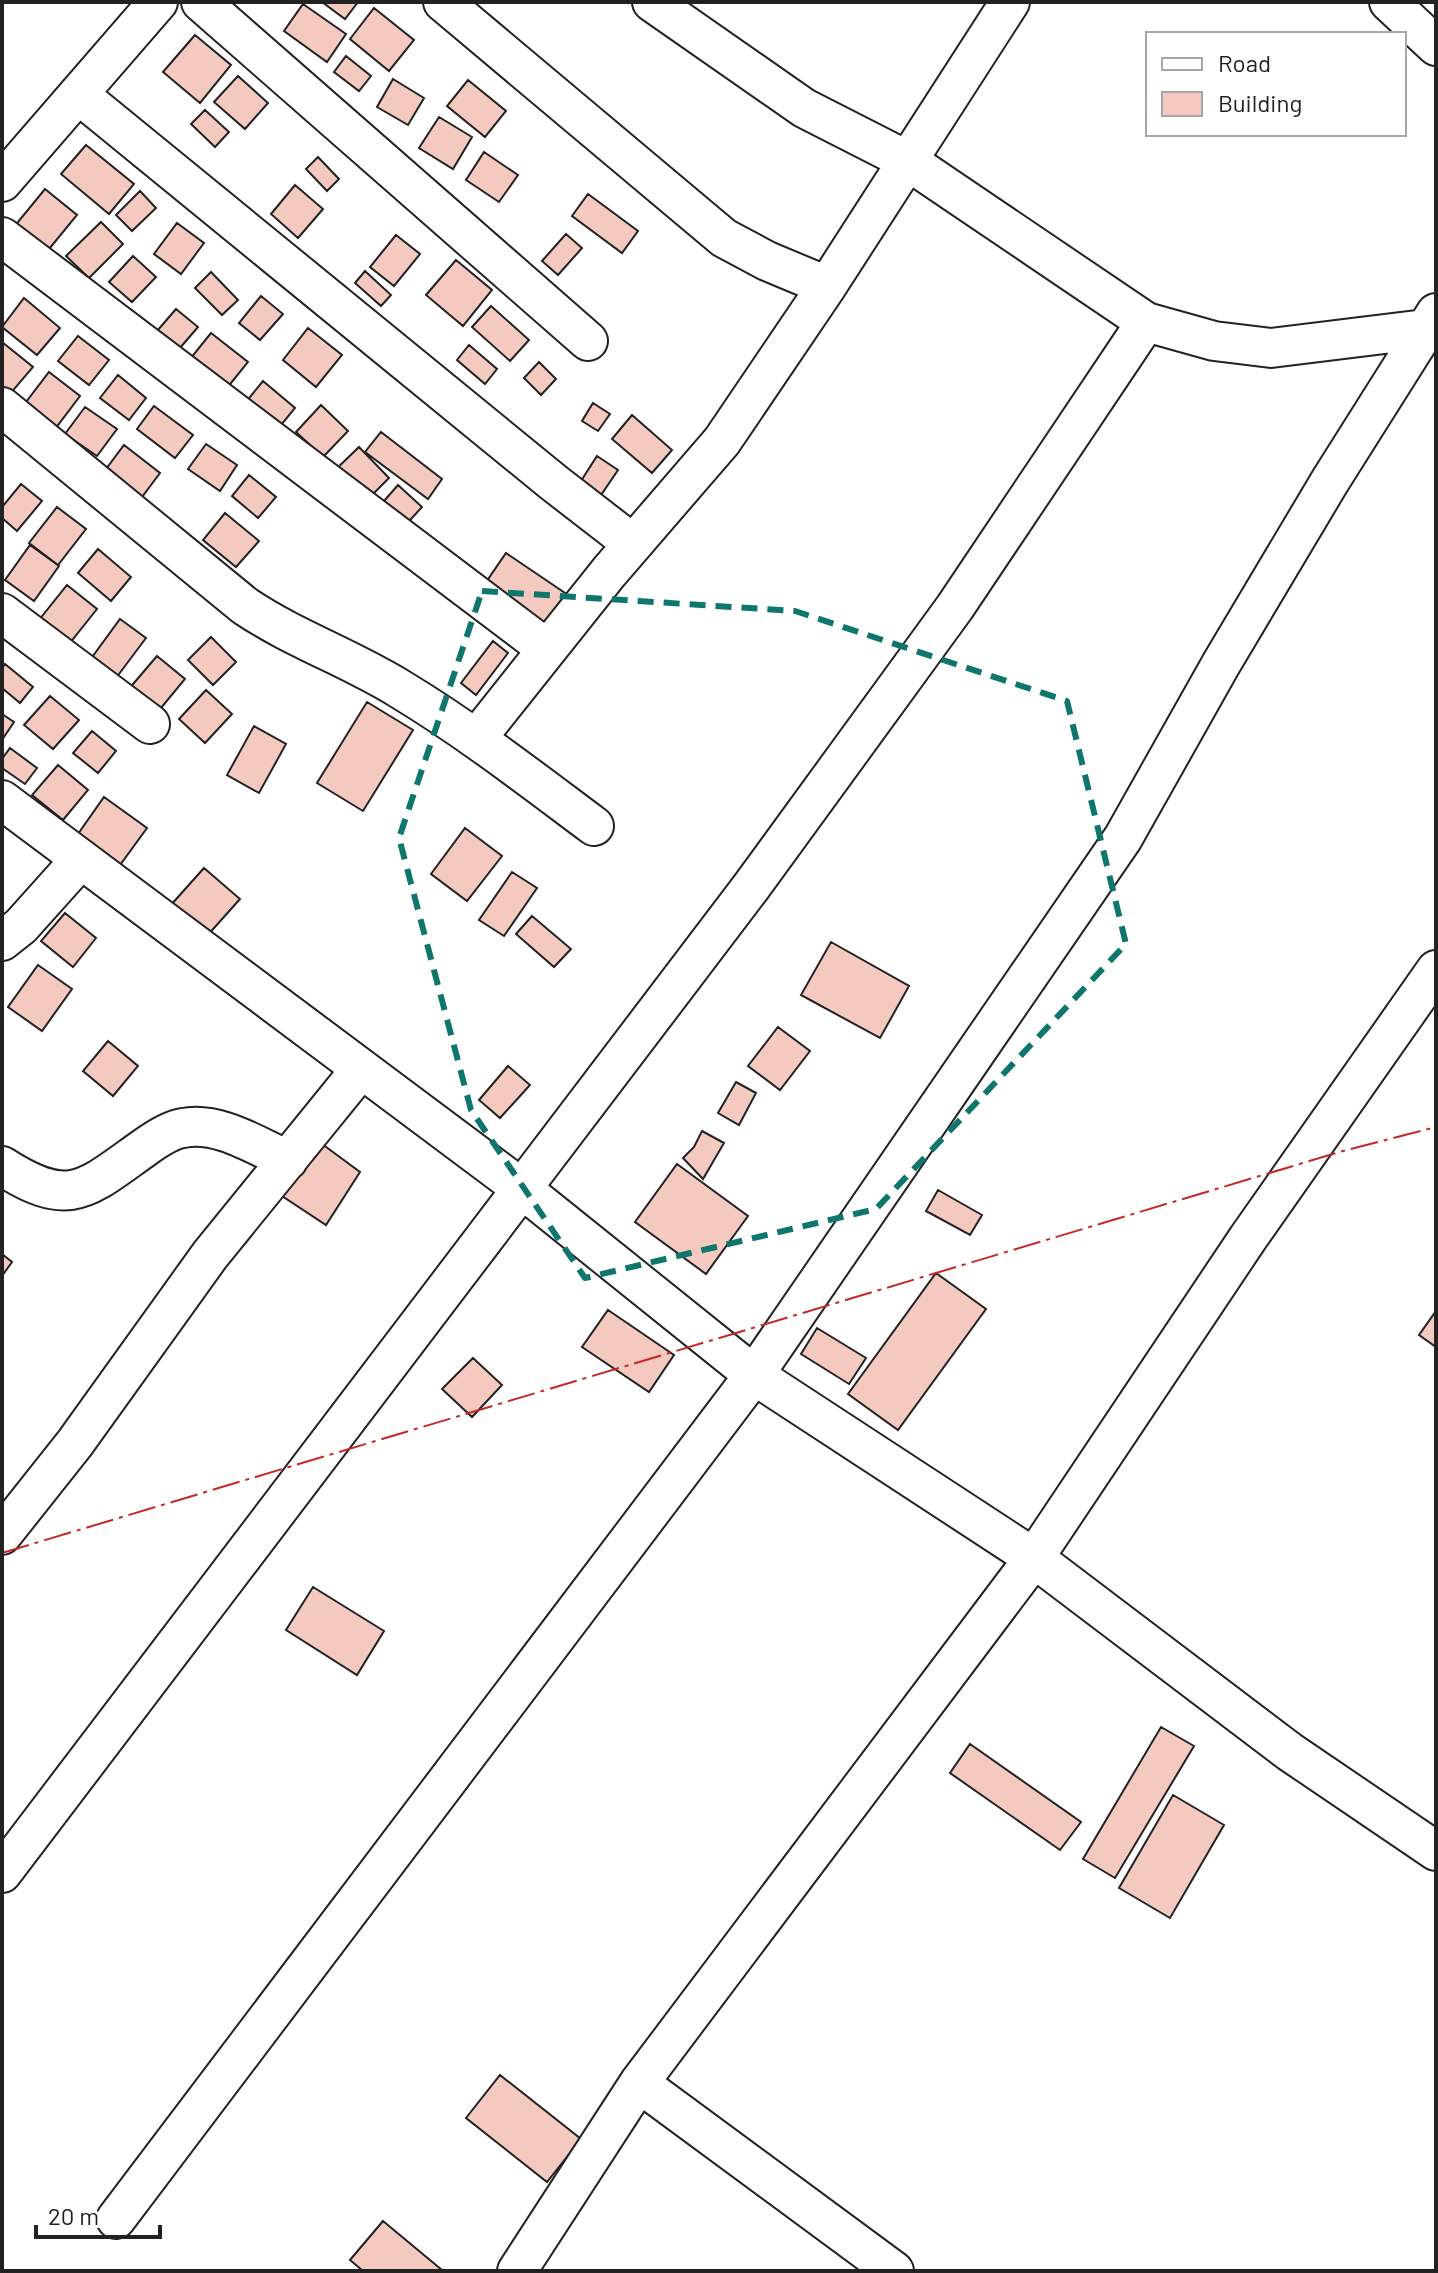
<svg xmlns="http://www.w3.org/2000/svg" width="1438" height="2273" viewBox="0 0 1438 2273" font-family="Barlow,sans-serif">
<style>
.building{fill:#f3c9c0;stroke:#222;stroke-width:2}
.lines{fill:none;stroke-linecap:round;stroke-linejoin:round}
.minor-casing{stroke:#222;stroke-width:42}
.minor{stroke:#fff;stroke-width:38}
.power{stroke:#c62828;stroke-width:2;stroke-dasharray:28 6 4 6;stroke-linecap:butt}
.marked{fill:none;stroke:#0f766e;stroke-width:6;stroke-dasharray:16 10;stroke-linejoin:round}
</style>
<rect width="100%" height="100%" fill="#fff"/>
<path class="building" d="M322 2H358L345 19Z
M303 4 346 34 327 62 284 31Z
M374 8 414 40 389 71 350 39Z
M195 35 231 65 200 103 163 72Z
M346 56 371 76 359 91 334 72Z
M238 76 268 103 245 129 214 102Z
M393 79 424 98 408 125 377 107Z
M468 80 506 111 485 137 447 106Z
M205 110 229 132 215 147 191 124Z
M439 117 472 137 453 169 419 148Z
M86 145 134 184 109 214 61 174Z
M484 152 518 175 499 202 466 180Z
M318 157 339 179 327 191 306 169Z
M295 185 323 209 298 238 271 214Z
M45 189 77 215 45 254 13 228Z
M140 191 156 208 132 231 116 215Z
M588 194 638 231 622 253 572 216Z
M101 222 123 244 89 278 66 256Z
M177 223 204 243 181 274 154 254Z
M566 234 582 248 558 275 542 261Z
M396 235 420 254 394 286 370 267Z
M133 256 156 277 132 302 109 282Z
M456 260 492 290 463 326 426 295Z
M365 271 391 295 381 306 355 283Z
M211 272 238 300 222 315 195 288Z
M261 296 283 314 260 340 239 323Z
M24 298 60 328 37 355 2 327Z
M491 306 529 340 510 361 472 327Z
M176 309 198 327 173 356 151 338Z
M308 328 342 355 316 387 283 360Z
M211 333 248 362 223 393 186 364Z
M78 336 109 360 89 385 58 361Z
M2 342 33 367 10 394 2 388Z
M469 345 497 369 485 384 457 360Z
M539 362 556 379 541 395 524 378Z
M49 372 80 396 55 429 23 406Z
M118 375 146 398 129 420 100 398Z
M263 381 295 408 277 430 245 403Z
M593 403 610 414 598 431 582 421Z
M321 405 348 431 323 457 296 432Z
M154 406 193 435 175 458 137 429Z
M85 407 117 429 97 456 65 434Z
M632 415 672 450 652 473 612 439Z
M381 432 442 479 428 499 365 452Z
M206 444 237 465 220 491 188 469Z
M124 445 160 473 139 501 103 473Z
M359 447 389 478 362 505 331 474Z
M597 456 618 470 601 495 581 481Z
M249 475 276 497 258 518 232 496Z
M21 484 42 501 17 531 2 518V507Z
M398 485 422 507 401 530 377 509Z
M57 507 86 529 58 565 29 543Z
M225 513 259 541 236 567 203 540Z
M30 545 59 566 34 601 5 580Z
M98 549 131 577 111 601 78 573Z
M506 553 568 595 542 632 480 591Z
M67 585 97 609 69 644 39 620Z
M120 619 146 638 116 678 90 660Z
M211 637 236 662 213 685 188 660Z
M493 641 508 653 476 695 461 683Z
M157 656 185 679 156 714 128 690Z
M5 664 33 687 20 703 2 688V668Z
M206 690 232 714 205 743 179 719Z
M50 696 79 720 53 749 24 725Z
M367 702 413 730 363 811 317 783Z
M2 714 14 722 2 740Z
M254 726 286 744 259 793 227 775Z
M92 731 116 751 98 773 73 753Z
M10 748 37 768 25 784 2 768V759Z
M58 765 88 790 63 820 32 795Z
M104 797 147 828 120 865 78 834Z
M465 828 502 856 467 901 431 874Z
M204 868 240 899 206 937 170 906Z
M512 872 537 888 504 936 479 920Z
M65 913 96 938 73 967 41 941Z
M532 916 571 949 554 967 516 934Z
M831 942 909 986 880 1038 801 995Z
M38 965 72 989 42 1031 8 1007Z
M778 1027 810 1051 780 1090 748 1066Z
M108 1041 138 1066 113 1096 83 1071Z
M508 1066 530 1085 500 1118 479 1100Z
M736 1082 756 1093 739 1125 718 1113Z
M702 1131 724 1143 703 1179 683 1158 694 1147Z
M318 1141 360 1172 326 1225 279 1194Z
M677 1164 748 1216 706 1274 635 1222Z
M938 1190 982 1215 970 1235 926 1211Z
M2 1254 12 1262 2 1276Z
M936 1273 986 1309 898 1430 848 1394Z
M608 1310 674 1355 649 1392 582 1347Z
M1436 1311V1347L1419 1335Z
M817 1328 866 1358 849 1384 801 1354Z
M473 1358 502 1385 472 1417 442 1389Z
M313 1587 384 1631 357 1675 286 1630Z
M1161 1727 1194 1746 1115 1878 1083 1859Z
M970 1744 1081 1822 1060 1850 950 1773Z
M1173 1795 1224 1825 1170 1918 1119 1888Z
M500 2075 581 2139 547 2182 466 2118Z
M383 2221 442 2270 440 2271H363L350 2260Z"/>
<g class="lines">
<g class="minor-casing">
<path id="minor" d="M201 2 588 341
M443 2 724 238 767 261 827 286
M652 2 804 108 908 161 1146 322 1214 341 1271 348 1425 329
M1389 2 1436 46
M78 94 553 482 633 544
M2 182 158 2
M2 237 547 649
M2 407 245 606C294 639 350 658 400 689 468 730 531 779 594 826
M2 613 150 724
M476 739 609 572 722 441 827 286 1010 2
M2 800 521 1188 754 1375 1034 1558 1290 1752 1436 1851
M2 941 21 926 81 859
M2 1166C70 1210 86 1189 144 1148 155 1140 170 1130 183 1128 219 1121 256 1146 288 1160
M2 1535 75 1443 210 1255 361 1069
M2 1873 751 887 955 607 1146 322
M639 2083 894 2271
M116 2219 754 1375 1123 838 1221 664 1330 481 1436 313
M517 2271 639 2083 1034 1558 1248 1238 1436 970"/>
</g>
<use href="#minor" class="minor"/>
<path class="power" d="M2 1553 1343 1151 1436 1127"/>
</g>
<path class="marked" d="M482 591 795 611 1067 701 1126 944 876 1209 585 1278 471 1110 399 838Z"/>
<rect width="1438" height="2273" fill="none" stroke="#222222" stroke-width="8"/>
<rect x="1146" y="32" width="260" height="104" fill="#ffffff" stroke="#a7a7a7" stroke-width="2"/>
<rect x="1162" y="58" width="40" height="12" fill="#ffffff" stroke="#a7a7a7" stroke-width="2"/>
<text x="1218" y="72" font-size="24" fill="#222222">Road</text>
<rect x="1162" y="92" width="40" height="24" fill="#f3c9c0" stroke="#a7a7a7" stroke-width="2"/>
<text x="1218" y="112" font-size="24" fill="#222222">Building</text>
<path d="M36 2225v12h124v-12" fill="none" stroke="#222222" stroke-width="4"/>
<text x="48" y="2225" font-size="24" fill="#222222" stroke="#ffffff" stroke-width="6" paint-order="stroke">20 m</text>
</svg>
